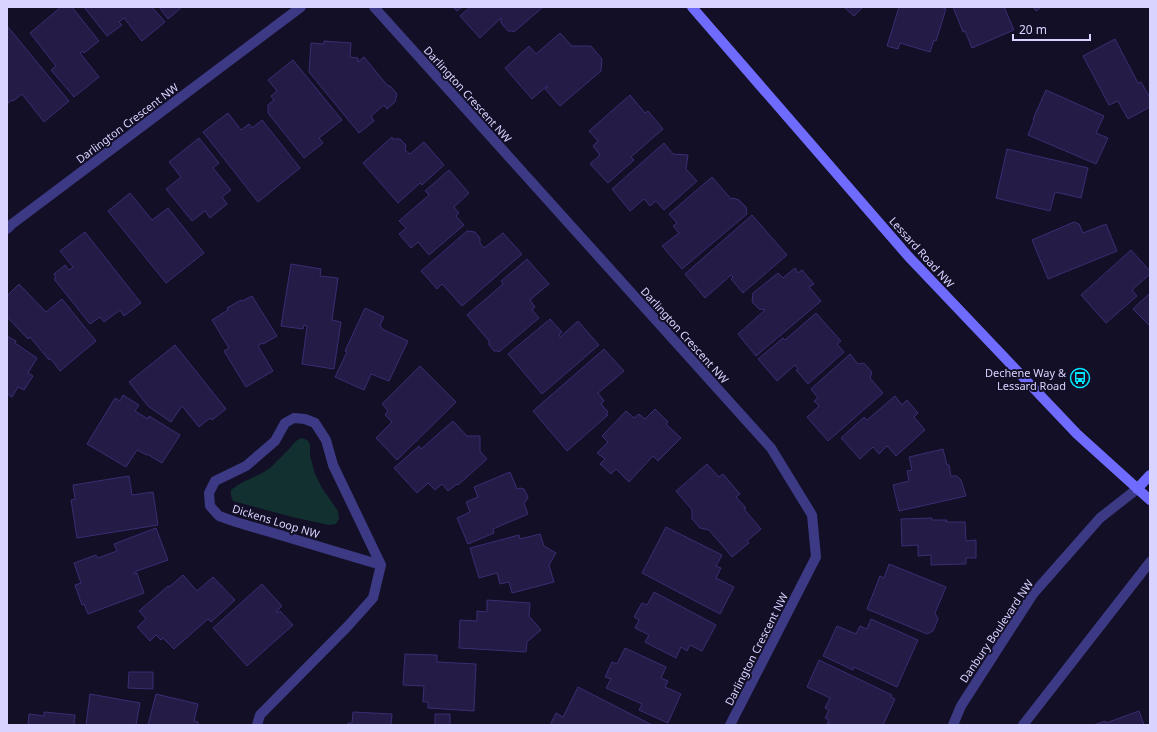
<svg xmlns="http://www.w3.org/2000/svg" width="1157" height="732" viewBox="0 0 1157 732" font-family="'Noto Sans',sans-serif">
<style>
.green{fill:#12302f}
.building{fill:#241b47;stroke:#3b2d73}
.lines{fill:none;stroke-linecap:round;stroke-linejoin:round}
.street{stroke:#3d3a85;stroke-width:10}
.secondary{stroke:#6f6bff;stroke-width:10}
.labels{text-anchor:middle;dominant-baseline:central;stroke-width:4;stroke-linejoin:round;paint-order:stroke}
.street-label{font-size:11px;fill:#d9d4ff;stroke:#130f26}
.poi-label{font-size:11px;fill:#d9d4ff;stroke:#130f26;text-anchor:end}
</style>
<rect width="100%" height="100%" fill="#130f26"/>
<path class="green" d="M302 438 307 440 310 444V456L315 474 322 488 338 511 339 519 336 524 329 525 292 517 233 501 231 496V490C243 480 258 477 270 468 276 462 282 456 288 450 293 445 295 440 302 438Z"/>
<path class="building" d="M61 7H72L99 41 84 53 82 51 80 53 99 77 74 97 51 70 56 66 30 33Z
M84 7H152L165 22 142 41 124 18 119 22 122 25 107 36Z
M159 7H182L168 19Z
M453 7H462L457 11Z
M470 7H543L514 32 512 31H508L501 23V18L480 38 460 16Z
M844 7H863L854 16Z
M899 7H940L946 9 936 41 934 40 930 52 900 43 898 49 887 46Z
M953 7H1004L1014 30 972 48 965 31 963 32Z
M1033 7H1041L1036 11Z
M7 27H8L69 101 44 122 22 94 13 101 12 100 7 104Z
M560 33 572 46H591L602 59 601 71 560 106 545 89 548 87 547 86 532 99 505 68 529 46 536 54Z
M1115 39 1138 83 1141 82 1150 98V107L1128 119 1118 101 1109 105 1083 56Z
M324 41 351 43 350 57 358 58V62L364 57 387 85 391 87 397 94 395 102 387 109 384 105 371 116 374 121 359 133 309 72 311 43 324 44Z
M293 60 342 120 319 138 323 143 304 158 268 113V105L274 100 271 96 277 91 268 80Z
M1046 90 1104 116 1096 133 1108 138 1096 164 1028 135 1034 120 1033 119Z
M630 95 645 113 648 111 663 129 631 157 634 160 608 183 590 164 600 155 593 146 598 141 589 131Z
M228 113 241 130 249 124 252 128 262 120 300 168 258 202 203 132Z
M392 137 393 139H400L406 145 405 151H406L410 154 424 142 444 165 422 185 420 183 398 203 363 163Z
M199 138 219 163 213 168 231 190 222 197 227 204 210 218 205 211 192 221 166 189 181 177 169 162Z
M664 143 673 154 688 155 686 169 697 181 664 210 656 201 650 206 644 199 630 211 612 189Z
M1007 149 1088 168 1081 198 1055 192 1050 211 996 198Z
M449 170 469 193 454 207 459 213 456 216 464 225 429 255 418 242 411 248 399 234 406 228 399 221 429 195 425 191Z
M712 177 731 199 733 198 739 200 746 207 747 214 682 269 662 246 679 233 673 226 677 223 669 214Z
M130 193 152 220 168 208 204 253 166 283 108 211Z
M752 215 787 255 743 293 731 279 733 277 731 275 705 298 685 274Z
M1074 222 1079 224 1083 233 1106 224 1117 251 1048 279 1032 240Z
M467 231 475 232 480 238V243L484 248 503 233 522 254 462 306 442 284 437 289 421 271Z
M85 232 141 303 124 316 120 310 104 322 100 317 90 324 54 279 56 277 54 274 65 265 69 270 73 267 60 251Z
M1131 250 1150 271V274L1132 290 1137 296 1106 323 1081 295Z
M527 259 549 284 530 300 535 307 532 310 539 318 499 352 498 351H494L489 345V341L467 315 503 284 501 281Z
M291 264 321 269 320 276 338 278 332 320 341 322 334 369 302 364 307 326 304 325 303 329 281 326Z
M795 268 798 273 802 270 814 284 809 287 821 301 756 356 738 334 765 310 759 309 752 302 753 293 778 273 783 278Z
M19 284 46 312 62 299 96 341 60 371 50 358 49 360 30 337 28 339 7 317V296Z
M1150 293V326L1133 309Z
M252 296 277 336 263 344 262 343 258 346 273 371 246 387 224 351 229 348 212 320 228 310 227 308 241 300 242 301Z
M365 308 384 317 380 325 382 329 408 341 389 381 371 374 364 390 335 377 347 352 345 351Z
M816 313 841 341 837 344 844 352 808 384 796 370 798 369 795 365 777 381 758 359 783 338 785 340Z
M550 319 562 332 559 335 560 337 578 321 599 345 542 394 508 354Z
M7 336 16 341 15 343 37 358 28 373 33 376 24 390 18 387 12 397 7 394Z
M175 345 226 409 212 420 210 418 199 427 182 406 171 422 148 406 129 382Z
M604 349 624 371 598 393 604 401 601 404 608 412 606 414 608 415 567 451 533 411Z
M850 354 858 364 864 363 872 372 870 378 883 393 828 441 807 417 819 406 814 401 818 398 811 389Z
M420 366 456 402 397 460 376 438 392 422 385 415 388 411 382 404Z
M123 395 139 405 135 411 148 419 149 416 180 435 162 463 147 454V455L137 450 126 467 87 444 115 398 120 401Z
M895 396 902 405 907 400 918 413 914 417 925 430 896 456 887 446 879 454 873 447 860 459 841 438 864 417 867 420Z
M655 409 668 422 666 424 681 438 658 461 653 456 629 482 616 469 611 474 600 464 605 459 597 453 608 442 602 436 626 411 634 418 639 414 645 419Z
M453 421 467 436H480V451L487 459 458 485 457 484 448 491 442 484 435 490 428 483 417 493 394 468 419 446 421 449Z
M943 449 947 465H949L951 476H957L961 480 966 496 899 511 893 485 909 481 907 471 912 470 909 457Z
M707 464 719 477 723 474 740 494 736 497 746 508 744 509 761 529 747 541 749 543 732 557 709 530 700 528 692 519V510L676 491Z
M510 472 517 489 520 488 524 489 528 497 526 501 524 503 528 514 493 529 494 533 468 544 457 518 470 512 466 502 478 497 474 487Z
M129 476 132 495 153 492 158 525 77 538 71 500 75 499 73 485Z
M932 518V520H947L946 522H965L966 541 976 540V558H966V564L931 565V555L918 556V545L902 546 901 519Z
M666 527 722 555 716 566 721 568 716 578 734 587 720 614 642 573Z
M156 528 168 560 134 572V574L137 573 144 593 88 614 84 604 82 605 75 585 81 583 74 563 96 555 98 558 117 551 114 544Z
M540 534 544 546 556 553 549 565 554 582 512 593 509 582 500 584 497 573 479 578 470 548 519 535 520 539Z
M889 564 946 587 935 613 938 619 933 631 927 634 867 609 880 576 884 578Z
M183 575 197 591 213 577 235 600 211 622 208 619 174 649 163 638 161 640 156 635 150 641 137 627 146 619 139 611 168 586 169 587Z
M262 584 282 606 276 612 277 613 280 611 293 625 247 666 213 628Z
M654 592 716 625 702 651 690 645 687 651 681 647 676 658 645 642 649 635 635 628 639 620 634 617 642 603 647 605Z
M487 600 530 603 529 616 541 630 527 642 526 652 459 648 460 620 477 621V611L487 612Z
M871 619 918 640 897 687 854 667 853 670 823 656 837 626 856 634 860 626 867 629Z
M625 648 666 667 661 678 668 681 665 687 681 694 668 723 639 710 642 704 606 688 611 679 605 677 612 662 617 664Z
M405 654 437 655V662L476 664 474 711 428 708V702H423L424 686 403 685Z
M819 660 892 695 891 697 895 699 883 725H832L827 723 829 720 825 718 829 710 825 708 830 698 807 687Z
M129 672H153V689L128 688Z
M578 687 652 725H550L556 713 563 717Z
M90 694 140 703 136 725H86Z
M156 694 198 704 194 721 198 722V725H148Z
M1139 711 1144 725H1094L1105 721 1106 723Z
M44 712 75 715 74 725H28L29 714 44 716Z
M353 712 392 714 391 725H348V723H352Z
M435 714H450V725H435Z"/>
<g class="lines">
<path class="street" d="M374 7 771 448 812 515 816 557 730 725
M7 229 12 224 301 7
M257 725 260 715 347 627 373 598 381 565 333 465 326 440 315 423 305 419 294 418 285 423 275 441 246 466 215 481 209 493 210 506 219 516 236 522 381 565
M953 725 961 706 1033 594 1100 518 1137 489
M1023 725 1150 562"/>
<path class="secondary" d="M692 7 908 256 1077 434 1150 500
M1137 489 1150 475"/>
</g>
<defs>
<g id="bus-ring" transform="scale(1)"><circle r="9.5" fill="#130f26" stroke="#00e5ff" stroke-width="1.5"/><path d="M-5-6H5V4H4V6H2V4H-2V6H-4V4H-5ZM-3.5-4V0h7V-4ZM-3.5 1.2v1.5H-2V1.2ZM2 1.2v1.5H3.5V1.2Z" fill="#00e5ff"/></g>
</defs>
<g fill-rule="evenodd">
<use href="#bus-ring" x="1080" y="378"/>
</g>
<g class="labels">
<g class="street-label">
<text transform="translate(468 94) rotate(48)">Darlington Crescent NW</text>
<text transform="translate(127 123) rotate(-37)">Darlington Crescent NW</text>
<text transform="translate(922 252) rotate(48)">Lessard Road NW</text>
<text transform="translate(685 335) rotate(48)">Darlington Crescent NW</text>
<text transform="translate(276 521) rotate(17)">Dickens Loop NW</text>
<text transform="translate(996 631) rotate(-56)">Danbury Boulevard NW</text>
<text transform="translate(756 649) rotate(-63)">Darlington Crescent NW</text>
</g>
<g class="poi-label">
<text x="1066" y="372">Dechene Way &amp;<tspan x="1066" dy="13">Lessard Road</tspan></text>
</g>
</g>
<rect width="1157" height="732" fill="none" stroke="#d9d4ff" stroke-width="16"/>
<path d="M1013 34v6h77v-6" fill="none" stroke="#d9d4ff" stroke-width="2"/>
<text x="1019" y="34" font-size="12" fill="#d9d4ff" stroke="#130f26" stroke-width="3" paint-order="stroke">20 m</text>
</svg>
